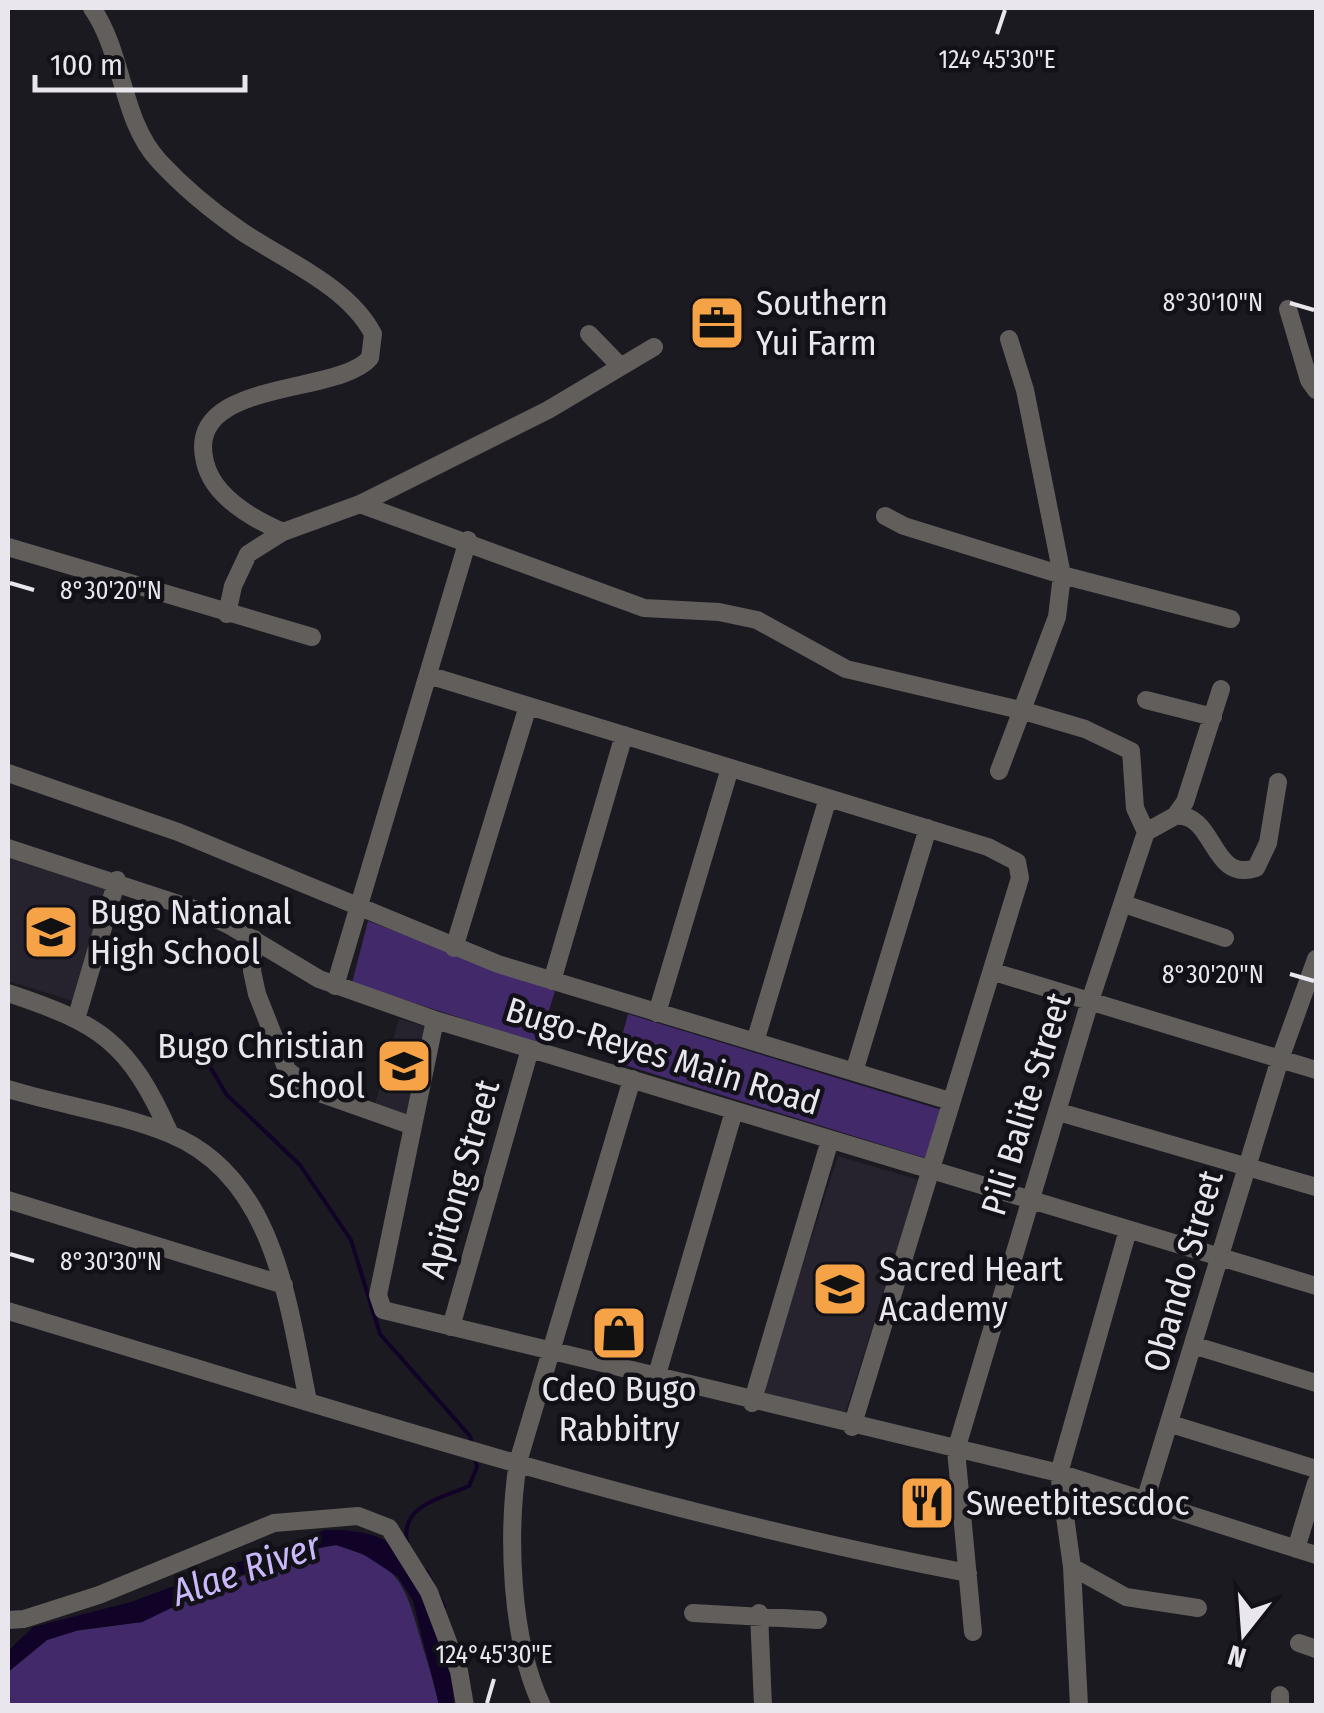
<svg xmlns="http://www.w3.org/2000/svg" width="1324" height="1713" viewBox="0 0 1324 1713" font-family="'Fira Sans Condensed',sans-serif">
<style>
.built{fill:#26232f}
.green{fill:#41296a}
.water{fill:#110227}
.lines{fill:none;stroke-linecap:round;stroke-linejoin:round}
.stream{stroke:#110227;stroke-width:4}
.minor{stroke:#615e5b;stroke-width:18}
.ticks{fill:none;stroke:#e9e7ed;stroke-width:4}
.labels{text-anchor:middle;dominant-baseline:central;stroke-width:9;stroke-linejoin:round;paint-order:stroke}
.poi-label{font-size:35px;fill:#e9e7ed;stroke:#131118;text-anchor:start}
.street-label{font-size:35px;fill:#e9e7ed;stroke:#131118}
.water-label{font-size:38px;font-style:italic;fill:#cab8fa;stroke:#131118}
.ticks-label{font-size:25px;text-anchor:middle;fill:#e9e7ed;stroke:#131118;stroke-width:9;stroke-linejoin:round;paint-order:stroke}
</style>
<rect width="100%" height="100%" fill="#1c1a21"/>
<path class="built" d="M8 857 109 882 73 1001 8 981Z
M399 1019 432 1029 412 1116 375 1104Z
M838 1156 919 1180 843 1420 760 1397Z"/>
<path class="green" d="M368 921 555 991 539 1043 352 983Z
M628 1014 945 1111 931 1160 615 1062Z
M336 1545C397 1564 404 1579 420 1637 426 1660 435 1682 439 1706H8V1672L47 1640 75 1631 142 1622 192 1596 306 1551Z"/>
<path class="water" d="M325 1530C403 1529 411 1558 434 1623 444 1651 453 1676 454 1705H439L413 1601 398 1577 363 1554 336 1545 310 1549 238 1576 142 1622 79 1630 47 1640 8 1672V1651L33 1627 131 1602Z"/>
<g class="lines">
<path class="stream" d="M191 1034 226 1094 300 1165 351 1240 380 1334 470 1436 472 1444
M407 1543C400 1505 440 1499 469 1486L477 1467 475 1458
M426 1571 444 1607"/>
<path class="minor" d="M92 8C124 54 121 120 159 161 183 187 212 211 241 231 284 260 348 286 373 334L370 358C338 396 184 378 205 462 213 497 253 519 283 532
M1288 309 1309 380 1316 390
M589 334 619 365
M360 504 644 608 719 612 757 620 846 669 1024 711 1085 729 1131 751 1135 808 1146 832
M885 516 904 526 1062 575 1231 619
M8 547 312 637
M227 614 233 586 248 554 283 532 360 504 548 410 654 347
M428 675 988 847 1017 862 1020 878 852 1427
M1146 700 1213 717
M999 771 1057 617 1062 575 1025 390 1009 339
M8 773 178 832 498 964 950 1101
M1175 816C1216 812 1210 883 1256 868L1268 843 1278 782
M1146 832 1175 816 1185 802 1221 689
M8 848 197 910 229 925 319 979 435 1020 1316 1286
M1124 904 1225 938
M254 939 252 971 257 994 287 1070 311 1090 413 1126
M454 948 528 706
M994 972 1316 1070
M552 981 624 735
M335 986 468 540
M8 993C101 1024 129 1042 170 1134
M657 1013 730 768
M77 1016 117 880
M435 1020 378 1295 383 1310 1059 1473 1316 1555
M755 1042 828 798
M854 1072 928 828
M8 1089C60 1105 119 1113 170 1134 275 1177 288 1304 308 1401
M1059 1112 1316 1187
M8 1200 284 1285
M8 1311C321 1405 646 1512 968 1573
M451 1327 530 1049
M1196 1346 1316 1383
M656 1378 734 1111
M752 1403 830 1140
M1171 1424 1316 1469
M1145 1501 1280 1059 1316 959
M1296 1549 1316 1483
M1072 1567 1126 1597 1198 1608
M693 1613 818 1620
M759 1613 763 1706
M8 1620 24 1619 99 1595 274 1523 358 1516 389 1528 429 1592 459 1671 465 1706
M973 1632 956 1450 1090 1001 1146 832
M1299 1643 1316 1649
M1280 1695V1706
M542 1706C510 1639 507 1533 518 1462L632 1079
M1079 1706 1072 1567 1059 1473 1128 1230"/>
</g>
<path class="ticks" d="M997 34 1005 10M1290 303 1314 310M10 583 34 590M1290 974 1314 981M10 1254 34 1261M487 1703 494 1679"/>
<defs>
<g id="office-square" transform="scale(2.875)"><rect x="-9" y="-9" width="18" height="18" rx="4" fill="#f5a346" stroke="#131118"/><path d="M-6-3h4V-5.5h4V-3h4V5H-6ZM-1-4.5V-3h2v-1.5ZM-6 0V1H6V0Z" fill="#111"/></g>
<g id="school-square" transform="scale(2.875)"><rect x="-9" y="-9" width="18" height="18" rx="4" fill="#f5a346" stroke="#131118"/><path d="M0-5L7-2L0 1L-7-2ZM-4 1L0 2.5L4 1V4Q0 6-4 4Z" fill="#111"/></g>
<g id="shop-square" transform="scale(2.875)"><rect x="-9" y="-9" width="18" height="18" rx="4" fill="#f5a346" stroke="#131118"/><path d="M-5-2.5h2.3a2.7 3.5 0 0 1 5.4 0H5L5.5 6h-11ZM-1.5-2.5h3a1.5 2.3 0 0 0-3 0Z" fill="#111"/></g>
<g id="restaurant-square" transform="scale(2.875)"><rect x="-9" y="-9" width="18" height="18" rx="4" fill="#f5a346" stroke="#131118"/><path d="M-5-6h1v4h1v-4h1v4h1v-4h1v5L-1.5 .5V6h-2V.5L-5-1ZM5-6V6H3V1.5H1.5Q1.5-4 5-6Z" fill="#111"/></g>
</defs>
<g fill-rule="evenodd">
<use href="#office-square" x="717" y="323"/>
<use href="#school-square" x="51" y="932"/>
<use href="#school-square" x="404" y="1066"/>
<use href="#school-square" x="840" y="1289"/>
<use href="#shop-square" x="619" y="1333"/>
<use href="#restaurant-square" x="927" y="1503"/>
</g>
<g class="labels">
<g class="poi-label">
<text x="756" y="303">Southern<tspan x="756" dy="40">Yui Farm</tspan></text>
<text x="90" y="912">Bugo National<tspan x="90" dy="40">High School</tspan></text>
<text x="365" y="1046" text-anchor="end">Bugo Christian<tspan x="365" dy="40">School</tspan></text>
<text x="879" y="1269">Sacred Heart<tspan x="879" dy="40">Academy</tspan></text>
<text x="619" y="1389" text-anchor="middle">CdeO Bugo<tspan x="619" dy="40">Rabbitry</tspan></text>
<text x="966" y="1503">Sweetbitescdoc</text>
</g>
<g class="street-label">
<text transform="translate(663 1056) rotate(17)">Bugo-Reyes Main Road</text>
<text transform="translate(1026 1104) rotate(-73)">Pili Balite Street</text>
<text transform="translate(460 1179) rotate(-74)">Apitong Street</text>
<text transform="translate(1183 1271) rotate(-74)">Obando Street</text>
</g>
<g class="water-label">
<text transform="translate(246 1569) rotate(-19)">Alae River</text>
</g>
</g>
<g class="ticks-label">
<text x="997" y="68">124°45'30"E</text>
<text x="1213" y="311">8°30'10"N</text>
<text x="111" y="599">8°30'20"N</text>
<text x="1213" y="983">8°30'20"N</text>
<text x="111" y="1270">8°30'30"N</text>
<text x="494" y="1663">124°45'30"E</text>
</g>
<rect width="1324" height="1713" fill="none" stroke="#e9e7ed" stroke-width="20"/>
<g transform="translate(1244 1633) rotate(197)" stroke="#131118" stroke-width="8" paint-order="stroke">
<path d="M0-8L18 38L0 25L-18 38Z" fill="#e9e7ed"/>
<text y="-15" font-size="28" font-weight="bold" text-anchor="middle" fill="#e9e7ed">N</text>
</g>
<path d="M35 75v15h210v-15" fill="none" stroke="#e9e7ed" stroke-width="5"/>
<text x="50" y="75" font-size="30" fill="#e9e7ed" stroke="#131118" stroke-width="8" paint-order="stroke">100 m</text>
</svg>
